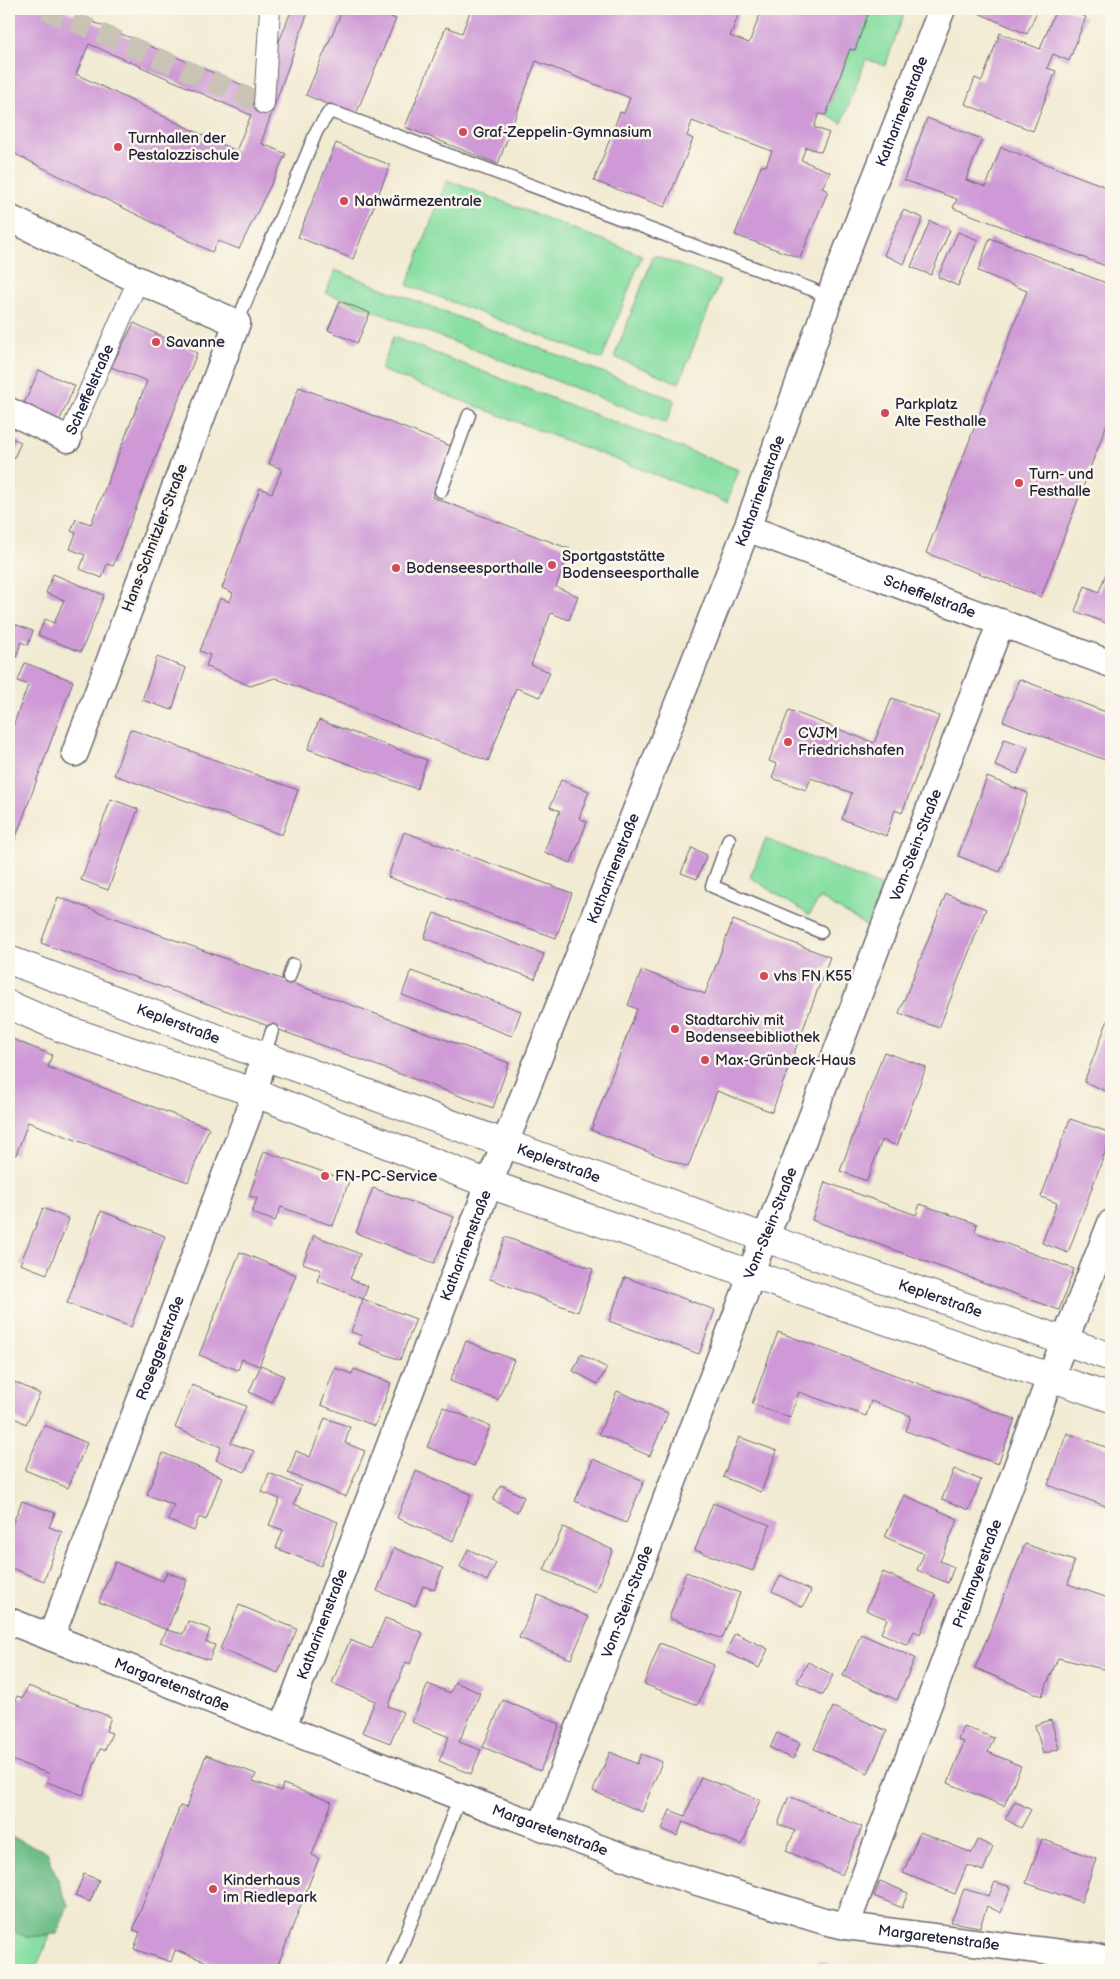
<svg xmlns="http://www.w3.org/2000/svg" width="1120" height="1979" viewBox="0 0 1120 1979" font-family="'Balsamiq Sans',sans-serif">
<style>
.green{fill:#88dfa2;stroke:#55806e}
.forest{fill:#6ebe88;stroke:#487062}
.building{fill:#ce99d6;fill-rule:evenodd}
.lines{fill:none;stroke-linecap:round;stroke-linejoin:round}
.pedestrian-tunnel{stroke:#c8c3b5;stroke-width:20;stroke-dasharray:20 10;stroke-linecap:butt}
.service-casing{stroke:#6b6870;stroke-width:15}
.pedestrian-casing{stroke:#6b6870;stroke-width:22}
.minor-casing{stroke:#6b6870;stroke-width:29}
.tertiary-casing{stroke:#6b6870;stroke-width:30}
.service{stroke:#fff;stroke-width:12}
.pedestrian{stroke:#fff;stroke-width:20}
.minor{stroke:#fff;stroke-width:26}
.tertiary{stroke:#fff;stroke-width:28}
.poi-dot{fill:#d1495b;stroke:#fbf7ec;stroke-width:2}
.labels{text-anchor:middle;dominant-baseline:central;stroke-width:5;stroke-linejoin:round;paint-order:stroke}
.street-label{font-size:15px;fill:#22223b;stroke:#fbf7ec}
.poi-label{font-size:15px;fill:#22223b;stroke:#fbf7ec;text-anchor:start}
</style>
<rect width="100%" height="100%" fill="#fbf7ec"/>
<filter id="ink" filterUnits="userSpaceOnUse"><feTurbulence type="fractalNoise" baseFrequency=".02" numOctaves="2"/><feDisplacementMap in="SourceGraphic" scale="10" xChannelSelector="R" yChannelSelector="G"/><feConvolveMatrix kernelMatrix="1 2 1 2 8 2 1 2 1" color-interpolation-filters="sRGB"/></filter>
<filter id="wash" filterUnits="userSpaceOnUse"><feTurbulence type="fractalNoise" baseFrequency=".0096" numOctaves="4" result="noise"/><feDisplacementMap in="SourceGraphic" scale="20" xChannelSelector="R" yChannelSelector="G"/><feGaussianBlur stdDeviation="1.12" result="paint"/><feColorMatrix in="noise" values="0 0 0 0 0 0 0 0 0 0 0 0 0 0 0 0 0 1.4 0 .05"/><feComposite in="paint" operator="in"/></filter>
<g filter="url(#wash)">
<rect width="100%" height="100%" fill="#f2ebd3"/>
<path class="green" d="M870 9H906L885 66 866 59 842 123 826 115 850 49 855 50Z
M447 180 642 255 602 359 407 285Z
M654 255 720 281 679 383 614 357Z
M335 270 675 400 666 423 326 293Z
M393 337 739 470 727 502 381 370Z
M766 839 882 887 868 927 820 898 809 915 750 877Z
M9 1930 28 1937 50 1935 35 1970H9Z
M819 1962 841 1969V1970H816Z"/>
<path class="forest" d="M9 1836 47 1852 68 1905 57 1934 28 1937 9 1930Z"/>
<g id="blocks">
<path class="building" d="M9 9H62L259 92 292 9H309L261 143 286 154 239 249 218 241 212 252 9 151ZM89 44 251 115 236 151 76 74Z
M343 9H372L396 19 355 116 306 95Z
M471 9H741L730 36 749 43 762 9H870L855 50 850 49 826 115 819 114 814 127 829 133 821 152 806 147 801 160 830 172 822 188 828 191 800 258 735 235 761 166H766L772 151 692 121 687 136 693 139 665 207 594 181 620 112 624 113 630 98 536 61 498 164 405 127 446 27 462 33Z
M969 9H1038L1027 34Z
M1056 9H1066L1086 17 1069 61 1053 54 1047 68 1056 71 1033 131 965 104 975 78 982 81 1000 33 1040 49Z
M927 118 982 139 966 180 986 187 1001 147 1109 188 1111 182V268L953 208 957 199 904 180Z
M336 143 390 165 353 259 298 237Z
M903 210 923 218 904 264 884 255Z
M930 221 950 230 931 275 911 267Z
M958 232 978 240 958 286 938 277Z
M990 238 1111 285V413L1041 597 926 553 1027 291 978 271Z
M340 301 370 313 357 343 328 330Z
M134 323 197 353 113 566 107 564 102 578 80 569 85 555 70 549 76 533 71 531 76 519 91 524 147 381 111 367Z
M39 370 75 386 59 421 23 406Z
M299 387 451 446 432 497 570 549 556 587 578 596 569 620 551 613 531 665 550 672 540 697 516 688 488 761 275 678 250 686 206 666 210 655 200 651 220 598 230 602 233 593 222 588 260 488 272 493 282 469 269 464Z
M9 437 21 442 11 465 9 464Z
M1111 560V625L1075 611 1085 586 1099 592Z
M53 574 104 595 81 652 38 635 45 619 54 623 64 600 46 593Z
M9 622 33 631 28 645 21 642 16 658 9 655Z
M157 657 186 668 172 710 142 700Z
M25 663 73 681 9 856V725L13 726 28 685 18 681Z
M1019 679 1111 714V744L1105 760 1003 721Z
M892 698 939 716 902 813 895 810 886 836 842 819 852 793 811 778 806 790 772 778 777 764 769 761 789 710 874 743Z
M319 720 427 760 417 789 308 749Z
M130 729 298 790 282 835 114 775Z
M1004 739 1028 747 1018 774 995 766Z
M987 777 1028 793 1000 872 958 856Z
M561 780 589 791 579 818 587 822 571 863 544 852 560 811 550 807Z
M111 799 138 809 108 890 81 880Z
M404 832 572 893 556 938 388 877Z
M692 848 707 855 697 879 681 873Z
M946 894 986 909 939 1028 899 1013Z
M58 897 509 1063 493 1108 41 943Z
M434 913 544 954 535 979 424 938Z
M733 920 830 957 772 1112 717 1091 688 1167 591 1130 637 1009 628 1005 642 970 705 994Z
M411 971 521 1011 512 1036 402 995Z
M1111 1012V1093L1084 1082Z
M9 1038 52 1055 48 1067 209 1128 188 1182 28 1122 16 1155 9 1152Z
M884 1052 926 1067 897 1146 882 1140 867 1181 840 1171Z
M1070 1119 1111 1133V1136L1068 1253 1042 1243 1057 1203 1041 1197Z
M264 1151 349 1181 333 1226 281 1207 275 1221 252 1213 257 1198 249 1196Z
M825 1182 916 1215 920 1204 977 1224 975 1232 1074 1269 1059 1310 812 1220Z
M373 1188 454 1217 434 1263 356 1233Z
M43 1208 69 1219 47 1274 20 1264Z
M101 1211 165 1236 131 1327 67 1303Z
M314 1235 360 1254 350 1279 368 1286 363 1299 317 1281 321 1270 303 1263Z
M505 1237 593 1269 578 1312 490 1279Z
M240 1252 296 1275 259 1366 242 1359 238 1370 199 1355Z
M625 1277 715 1310 699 1354 609 1321Z
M363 1299 416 1319 400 1360 359 1344 362 1336 351 1332Z
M778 1332 1015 1419 998 1464 906 1431 911 1416 871 1401 866 1416 799 1392 790 1418 752 1404Z
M466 1341 514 1360 498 1400 450 1381Z
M581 1354 607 1368 598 1384 573 1371Z
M261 1365 284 1376 272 1403 249 1392Z
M335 1368 352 1374 354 1369 391 1383 375 1426 321 1405Z
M15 1382 40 1394 26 1424 9 1415V1394Z
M192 1385 246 1406 231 1443 254 1451 245 1472 216 1460 221 1447 175 1428Z
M617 1391 668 1413 650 1456 599 1434Z
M443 1407 490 1426 474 1466 427 1447Z
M325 1418 350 1427 345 1443 365 1451 346 1497 288 1473 296 1451 310 1457Z
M44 1425 87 1443 68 1488 25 1470Z
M1067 1433 1111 1449V1508L1048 1485Z
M739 1437 777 1451 761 1492 723 1477Z
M163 1453 222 1477 206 1520 199 1517 194 1531 168 1520 174 1505 147 1495Z
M593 1459 644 1481 626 1523 575 1501Z
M954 1469 981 1480 969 1510 942 1499Z
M416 1471 471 1494 453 1541 397 1518Z
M269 1473 301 1486 294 1504 338 1522 321 1566 276 1548 283 1530 269 1525 280 1499 262 1492Z
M501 1485 524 1497 517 1512 493 1500Z
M904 1495 958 1519 940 1561 954 1567 948 1583 917 1570 924 1554 885 1537Z
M22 1501 55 1513 49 1527 62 1532 44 1581 9 1567V1532Z
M713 1503 770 1525 753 1571 695 1550Z
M563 1527 613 1550 595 1592 544 1570Z
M1025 1544 1074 1561 1068 1584 1111 1599V1671L1058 1658 1042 1696 975 1668Z
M394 1548 443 1568 434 1590 423 1586 415 1606 377 1591Z
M468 1549 496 1563 487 1581 460 1567Z
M115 1562 163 1581 167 1572 187 1580 167 1630 99 1602Z
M686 1572 740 1593 722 1639 669 1618Z
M883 1572 936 1595 920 1634 914 1631 908 1645 881 1633 887 1619 866 1610Z
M781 1575 811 1591 803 1607 772 1591Z
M538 1595 589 1617 571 1659 519 1638Z
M239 1605 297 1629 278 1673 220 1649Z
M385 1618 423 1633 410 1664 406 1662 388 1706 403 1712 390 1743 362 1732 375 1701 332 1683 350 1640 372 1649Z
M188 1621 210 1629 206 1642 215 1645 209 1660 160 1642 167 1630 183 1634Z
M735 1633 768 1649 759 1668 726 1652Z
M861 1634 915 1658 897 1700 843 1676Z
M660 1643 714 1665 698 1705 644 1684Z
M808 1662 833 1675 823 1695 797 1682Z
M455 1682 480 1693 459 1742 481 1750 471 1774 439 1761 449 1737 412 1722 428 1684 450 1693Z
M28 1686 111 1717 106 1731 112 1733 105 1750 100 1749 83 1795 47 1782 50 1774 9 1759V1739L16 1718 10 1716 17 1696 23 1698Z
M503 1700 560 1724 540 1771 483 1747Z
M833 1707 887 1731 868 1773 814 1749Z
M1051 1720 1059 1749 1043 1754 1035 1725Z
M963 1726 994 1738 988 1752 1021 1766 1004 1806 948 1783 964 1742 958 1740Z
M777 1733 800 1743 793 1759 770 1748Z
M610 1752 637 1764 641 1754 662 1762 642 1812 593 1791Z
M206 1755 256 1774 253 1781 281 1791 283 1784 332 1802 312 1855 319 1858 276 1970H229L175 1950 171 1962 134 1949 140 1932 133 1930 180 1806 186 1808Z
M701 1777 760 1800 742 1845 683 1822 677 1836 662 1829 670 1810 685 1816Z
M789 1796 862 1827 842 1875 786 1851 795 1831 778 1824Z
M1015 1801 1031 1810 1021 1828 1005 1819Z
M920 1832 972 1853 978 1840 993 1847 983 1871 967 1865 955 1894 903 1873Z
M1042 1839 1096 1859 1081 1902 1026 1883Z
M84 1874 99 1880 90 1902 75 1896Z
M880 1881 908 1893 902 1908 874 1896Z
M995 1882 1011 1887 1001 1913 987 1906 980 1927 951 1922 964 1889 989 1896Z"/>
</g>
</g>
<g filter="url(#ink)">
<use href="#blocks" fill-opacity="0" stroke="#6b6870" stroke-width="1"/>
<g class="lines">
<path class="pedestrian-tunnel" d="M45 9 264 104"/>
<g class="service-casing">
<path id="service" d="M237 323 317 130 330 111 811 289 829 298
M441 491 469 415
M729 839 712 886 821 932
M289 977 293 965
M264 1056 272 1031
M392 1970 460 1797"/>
</g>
<g class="pedestrian-casing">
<g id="pedestrian">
<path d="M264 104 270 9"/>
<path id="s1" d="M68 439 138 280"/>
</g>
</g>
<g class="minor-casing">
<g id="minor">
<path d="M9 218 138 280 237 323 75 753"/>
<path d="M9 411 68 439"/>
<path id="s2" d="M747 528 1111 664"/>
<path id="s3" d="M9 1621 460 1797 662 1871 824 1921 846 1926 1093 1957 1111 1962"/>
<path id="s4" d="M51 1637 249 1112 264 1056"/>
<path id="s5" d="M283 1727 489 1184 747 528 842 263 942 9"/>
<path id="s6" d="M542 1825 746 1290 750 1273 772 1221 1001 622"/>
<path id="s7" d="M846 1926 1050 1378 1111 1223"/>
</g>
</g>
<g class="tertiary-casing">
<g id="tertiary">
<path id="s8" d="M9 960 264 1056 765 1238 1111 1357"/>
<path d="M9 1005 64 1029 253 1092 489 1184 1111 1398"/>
</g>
</g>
<use href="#service" class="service"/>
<use href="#pedestrian" class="pedestrian"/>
<use href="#minor" class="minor"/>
<use href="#tertiary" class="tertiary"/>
</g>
</g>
<g class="poi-dot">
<circle cx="463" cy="132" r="5"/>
<circle cx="118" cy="147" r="5"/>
<circle cx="344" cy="201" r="5"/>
<circle cx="156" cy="342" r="5"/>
<circle cx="885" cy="413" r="5"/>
<circle cx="1019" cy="483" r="5"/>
<circle cx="552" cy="565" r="5"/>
<circle cx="396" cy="568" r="5"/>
<circle cx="788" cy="742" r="5"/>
<circle cx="764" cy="976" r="5"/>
<circle cx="675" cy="1029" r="5"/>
<circle cx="705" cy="1060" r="5"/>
<circle cx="325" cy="1176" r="5"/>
<circle cx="213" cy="1889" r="5"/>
</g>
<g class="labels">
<g class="street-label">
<text stroke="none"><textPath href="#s5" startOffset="1730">Katharinenstraße</textPath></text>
<text stroke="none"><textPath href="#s1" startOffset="54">Scheffelstraße</textPath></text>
<text stroke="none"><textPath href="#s5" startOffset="1325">Katharinenstraße</textPath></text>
<text transform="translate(155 538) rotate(-69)">Hans-Schnitzler-Straße</text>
<text stroke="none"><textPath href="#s2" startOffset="195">Scheffelstraße</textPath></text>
<text stroke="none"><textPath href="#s6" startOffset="1049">Vom-Stein-Straße</textPath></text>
<text stroke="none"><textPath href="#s5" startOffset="920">Katharinenstraße</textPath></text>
<text stroke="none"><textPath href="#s8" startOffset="181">Keplerstraße</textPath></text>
<text stroke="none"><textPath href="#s8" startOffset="586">Keplerstraße</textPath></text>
<text stroke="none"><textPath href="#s6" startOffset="644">Vom-Stein-Straße</textPath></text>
<text stroke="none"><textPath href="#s5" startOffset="515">Katharinenstraße</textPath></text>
<text stroke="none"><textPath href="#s8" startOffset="991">Keplerstraße</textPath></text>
<text stroke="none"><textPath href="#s4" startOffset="309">Roseggerstraße</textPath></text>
<text stroke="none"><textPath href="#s7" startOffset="376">Prielmayerstraße</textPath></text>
<text stroke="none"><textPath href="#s6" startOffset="239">Vom-Stein-Straße</textPath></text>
<text stroke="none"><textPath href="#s5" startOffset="110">Katharinenstraße</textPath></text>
<text stroke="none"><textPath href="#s3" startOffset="175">Margaretenstraße</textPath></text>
<text stroke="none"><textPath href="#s3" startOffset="580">Margaretenstraße</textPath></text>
<text stroke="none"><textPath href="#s3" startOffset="985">Margaretenstraße</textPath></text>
</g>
<g class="poi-label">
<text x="473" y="132">Graf-Zeppelin-Gymnasium</text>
<text x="128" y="138">Turnhallen der<tspan x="128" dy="17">Pestalozzischule</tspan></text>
<text x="354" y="201">Nahwärmezentrale</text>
<text x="166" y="342">Savanne</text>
<text x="895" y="404">Parkplatz<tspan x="895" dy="17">Alte Festhalle</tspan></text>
<text x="1029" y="474">Turn- und<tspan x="1029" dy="17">Festhalle</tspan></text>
<text x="562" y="556">Sportgaststätte<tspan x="562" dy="17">Bodenseesporthalle</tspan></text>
<text x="406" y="568">Bodenseesporthalle</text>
<text x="798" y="733">CVJM<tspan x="798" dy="17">Friedrichshafen</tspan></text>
<text x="774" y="976">vhs FN K55</text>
<text x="685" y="1020">Stadtarchiv mit<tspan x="685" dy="17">Bodenseebibliothek</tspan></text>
<text x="715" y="1060">Max-Grünbeck-Haus</text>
<text x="335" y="1176">FN-PC-Service</text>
<text x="223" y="1880">Kinderhaus<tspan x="223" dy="17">im Riedlepark</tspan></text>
</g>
</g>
<rect width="1120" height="1979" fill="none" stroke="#fbf7ec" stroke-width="30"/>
</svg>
